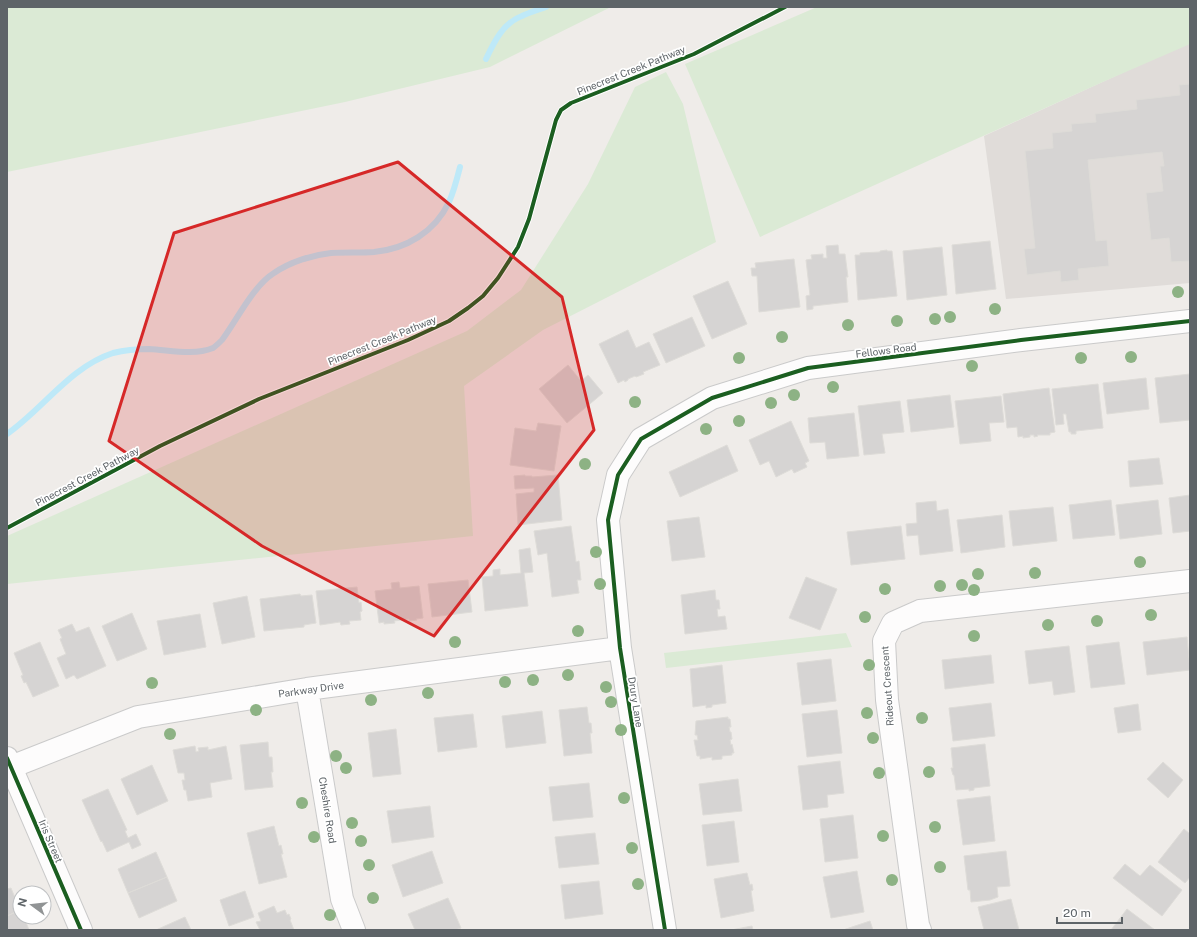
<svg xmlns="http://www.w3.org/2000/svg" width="1197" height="937" viewBox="0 0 1197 937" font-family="'Public Sans',sans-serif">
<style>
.education{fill:#e0dcd9}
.green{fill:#dbead5}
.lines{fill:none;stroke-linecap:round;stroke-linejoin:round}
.stream{stroke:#bee9f8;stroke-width:6}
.building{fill:#d6d4d3;stroke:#dedcd8}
.street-casing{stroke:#cacaca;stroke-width:24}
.secondary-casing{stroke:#cacaca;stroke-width:24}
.street{stroke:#fdfcfc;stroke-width:22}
.secondary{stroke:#fdfcfc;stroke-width:22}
.cycleway-casing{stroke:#fff;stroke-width:6}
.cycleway{stroke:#1b5e20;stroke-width:4}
.tree{fill:#8db284}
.marked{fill:#d62828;fill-opacity:0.2;stroke:#d62828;stroke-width:3;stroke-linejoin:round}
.labels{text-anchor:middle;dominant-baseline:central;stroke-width:3.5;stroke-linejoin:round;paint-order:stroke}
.street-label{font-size:10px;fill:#5e6468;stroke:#fff}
</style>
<rect width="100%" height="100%" fill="#efece9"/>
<path class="education" d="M1190 42V283L1006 299 984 136Z"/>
<path class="green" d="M7 7H611L490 67 345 102 7 172Z
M817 7H1190V44L1105 81 760 237 685 64Z
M666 72 683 104 716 242 543 330 464 386 473 536 7 584V536L467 331 521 290 588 184 635 87Z
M846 633 852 647 666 668 664 653Z"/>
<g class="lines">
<path class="stream" d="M486 59C494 42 503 23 522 16 530 12 538 10 546 7
M7 434C43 409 70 367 113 353 125 350 137 349 149 349 170 350 193 356 213 348 216 346 219 343 222 340 237 320 253 286 274 273 290 262 312 255 331 253 345 252 360 253 374 252 406 249 435 232 449 202 454 191 457 179 460 167"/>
</g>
<path class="building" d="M1190 84V261L1171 262 1169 238 1151 240 1146 193 1163 191 1160 166H1164L1162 152 1088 160 1096 241 1107 240 1109 266 1078 269 1079 280 1061 282 1060 271 1027 275 1024 249 1035 248 1025 151 1053 148 1052 133 1072 131 1071 124 1096 122 1095 114 1137 109 1136 100 1180 95 1179 85Z
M990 241 996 289 956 294 952 245Z
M838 245 839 254H845L848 277H846L848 302 813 306V309L807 310 806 296 810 295 806 260 812 259 811 255 823 254V258H827L826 246Z
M942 247 947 295 907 300 903 251Z
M887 250V251H892L897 296 858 300 855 255H860V253L880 252V251Z
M794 259 800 307 759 312 757 276H752L751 268H756L755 263Z
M728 281 747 324 712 339 693 296Z
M692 317 705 346 666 363 653 334Z
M628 330 636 348 649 342 660 365 643 372 644 374 636 377 635 376 628 379V380L625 382 624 380 618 383 599 344Z
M568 365 581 381 588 375 603 393 567 423 539 389Z
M1190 374V420L1160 423 1155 378Z
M1146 378 1149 409 1107 414 1103 383Z
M1098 384 1103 428 1076 431V434H1071V432H1069L1066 414H1063L1064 424 1056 425 1052 389Z
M1049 388 1055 432 1050 433V435H1037L1038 436 1034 437V435H1030V437L1023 438V436L1018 437 1017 427 1007 428 1003 394Z
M950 395 954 427 911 432 907 400Z
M1001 396 1004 422 989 423 991 441 960 444 955 401Z
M900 401 904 432 882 434 885 453 864 455 858 406Z
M854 413 859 456 827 459 825 442 810 443 808 418Z
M791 421 809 461 805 463 807 467 794 473 792 469 776 477 769 461 760 465 749 440Z
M538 423 561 426 554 471 510 465 515 428 536 431Z
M727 445 738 471 680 497 669 472Z
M1159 458 1163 484 1130 487 1128 461Z
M525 475V476H532V477L558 475 562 520 518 525 516 494 534 492V488L515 489 514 476Z
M1190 495V531L1173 533 1169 498Z
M1111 500 1115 535 1073 539 1069 505Z
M1158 500 1162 534 1120 539 1116 505Z
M936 501 937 511 948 509 953 551 920 555 918 535 907 536 906 524 917 523 916 503Z
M1053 507 1057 541 1013 546 1009 511Z
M1002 515 1005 547 961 553 957 520Z
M699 517 705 557 672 561 667 521Z
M571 526 576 562 579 561 581 580H577L579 593 552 597 547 553 538 555 534 531Z
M901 526 905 559 851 565 847 532Z
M530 548 533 572 524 573 528 606 485 611 482 577 493 576V570L500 569V575L521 573 519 550Z
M806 577 837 589 820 630 789 618Z
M468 580 472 612 432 617 428 584Z
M399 582 400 588 419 586 423 618 416 619 417 620 409 621V619L394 621 395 623 384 624V622L379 623 375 591 392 589 391 583Z
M357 587 359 603 361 602 362 611 360 612 361 620 349 621 350 624 341 625 340 622 320 625 316 591Z
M715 590 716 600H719L720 609H717L718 617 725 616 727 629 685 634 681 595Z
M300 594 301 596 312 595 316 623 304 625V627L264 631 260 599Z
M247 596 255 637 222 644 213 603Z
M132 613 147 649 117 661 102 626Z
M200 614 206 647 164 655 157 621Z
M72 624 76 632 89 627 106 666 77 679 74 675 66 679 57 658 66 654 60 639 62 638 58 630Z
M1187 637 1190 670 1147 675 1143 642Z
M40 642 59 686 33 697 26 682 24 683 21 676 23 675 14 653Z
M1119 642 1125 684 1091 688 1086 646Z
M1069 646 1075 692 1054 695 1052 681 1029 684 1025 651Z
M991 655 994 683 945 689 942 660Z
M831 659 836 701 802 705 797 663Z
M722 665 726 703 712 705V707L706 708V705L693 707 690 669Z
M991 703 995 736 953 741 949 708Z
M1138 704 1141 730 1118 733 1114 708Z
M587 707 589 723H591L592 733H590L592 753 564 756 559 710Z
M837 710 842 753 807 757 802 714Z
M542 711 546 743 506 748 502 716Z
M473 714 477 747 438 752 434 718Z
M728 717V719H730L731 727H729L730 732H731L732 739 730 740 731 745 732 744 734 753H732V755L722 756V759L712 760V757L700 759V756H697L694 740H698L697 735H695L696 721Z
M396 729 401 774 373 777 368 733Z
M268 742 269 757H272L273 772H271L273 787 245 790 240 745Z
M985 744 990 786 974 788V790L969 791V789L956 790 954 775H953L951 768H953L951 748Z
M195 746 196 752 199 751 198 748 208 747V750L226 746 232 779 210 783 212 797 188 801 186 790H184L182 780H185L184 773H178L173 750Z
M840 761 844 793 827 795 828 807 803 810 798 766Z
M1163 762 1183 780 1168 798 1147 779Z
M152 765 168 801 137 815 121 779Z
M738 779 742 811 703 815 699 784Z
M589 783 593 817 553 821 549 787Z
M108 789 127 830 125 831 128 838 136 834 141 845 132 849 129 842 107 852 102 841 101 842 82 800Z
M990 796 995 841 963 845 957 800Z
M430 806 434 837 392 843 387 811Z
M853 815 858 858 825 862 820 819Z
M734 821 739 862 707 866 702 825Z
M274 826 279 846 281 845 283 854H281L287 877 259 884 247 833Z
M1184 829 1190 834V877L1185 883 1158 862Z
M595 833 599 864 559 868 555 837Z
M432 851 443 883 403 897 392 865Z
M1006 851 1010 886 997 887 998 897 990 900 971 902 970 890H968L964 856Z
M156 852 167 877 128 893 118 869Z
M1125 864 1140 876 1150 865 1182 890 1162 916 1113 878Z
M857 871 864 912 831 918 823 877Z
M747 873 750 885 752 884 753 890 751 891 754 911 721 918 714 879Z
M167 877 177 901 139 918 128 893Z
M599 881 603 914 565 919 561 885Z
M11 888 20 910 7 916V889Z
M245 891 254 917 229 926 220 900Z
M448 898 461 928 455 930H415L408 914Z
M1011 899 1019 930H984L978 907Z
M274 906 277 913 285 910 287 915 289 914 291 919 290 920 294 930H260L256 922 261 921 258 913Z
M1127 909 1155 930H1111Z
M20 910V917H24L29 930H7V916Z
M185 917 191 930H156Z
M870 921 873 930H843Z
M752 926 753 930H731Z"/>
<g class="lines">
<g class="street-casing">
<path id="street" d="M307 689 342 899 354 930
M11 767 138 717 307 689 620 648
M665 930 620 648 608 520 618 475 641 439 712 398 808 368 1021 340 1190 321
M920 930 918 925 887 700 884 641 893 623 920 611 1190 581"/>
</g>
<g class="secondary-casing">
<path id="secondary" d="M7 758 81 930"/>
</g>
<use href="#street" class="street"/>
<use href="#secondary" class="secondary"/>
<g class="cycleway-casing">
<path id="cycleway" d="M7 528 160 446 259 399 408 340 449 321 468 308 483 296 498 278 518 247 529 219 556 120 561 110 571 103 694 54 785 7
M7 758 81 930
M665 930 620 648 608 520 618 475 641 439 712 398 808 368 1021 340 1190 321"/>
</g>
<use href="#cycleway" class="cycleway"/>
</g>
<g class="tree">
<circle cx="1178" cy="292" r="6"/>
<circle cx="995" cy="309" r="6"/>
<circle cx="950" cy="317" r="6"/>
<circle cx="935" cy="319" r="6"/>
<circle cx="897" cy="321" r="6"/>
<circle cx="848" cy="325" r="6"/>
<circle cx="782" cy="337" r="6"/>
<circle cx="1131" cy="357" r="6"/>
<circle cx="739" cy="358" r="6"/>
<circle cx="1081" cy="358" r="6"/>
<circle cx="972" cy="366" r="6"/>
<circle cx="833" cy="387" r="6"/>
<circle cx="794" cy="395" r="6"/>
<circle cx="635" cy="402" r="6"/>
<circle cx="771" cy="403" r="6"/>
<circle cx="739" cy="421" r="6"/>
<circle cx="706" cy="429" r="6"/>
<circle cx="585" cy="464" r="6"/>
<circle cx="596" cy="552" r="6"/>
<circle cx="1140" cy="562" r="6"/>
<circle cx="1035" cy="573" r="6"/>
<circle cx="978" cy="574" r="6"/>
<circle cx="600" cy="584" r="6"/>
<circle cx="962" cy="585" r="6"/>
<circle cx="940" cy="586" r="6"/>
<circle cx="885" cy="589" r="6"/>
<circle cx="974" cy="590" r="6"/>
<circle cx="1151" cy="615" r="6"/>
<circle cx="865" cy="617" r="6"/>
<circle cx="1097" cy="621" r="6"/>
<circle cx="1048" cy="625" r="6"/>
<circle cx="578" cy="631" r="6"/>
<circle cx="974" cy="636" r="6"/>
<circle cx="455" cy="642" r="6"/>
<circle cx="869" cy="665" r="6"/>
<circle cx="568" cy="675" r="6"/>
<circle cx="533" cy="680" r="6"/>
<circle cx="505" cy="682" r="6"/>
<circle cx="152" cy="683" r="6"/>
<circle cx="606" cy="687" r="6"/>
<circle cx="428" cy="693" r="6"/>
<circle cx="371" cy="700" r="6"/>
<circle cx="611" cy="702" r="6"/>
<circle cx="256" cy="710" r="6"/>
<circle cx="867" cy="713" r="6"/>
<circle cx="922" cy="718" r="6"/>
<circle cx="621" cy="730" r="6"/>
<circle cx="170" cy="734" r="6"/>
<circle cx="873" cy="738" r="6"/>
<circle cx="336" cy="756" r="6"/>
<circle cx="346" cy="768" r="6"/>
<circle cx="929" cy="772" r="6"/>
<circle cx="879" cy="773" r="6"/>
<circle cx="624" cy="798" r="6"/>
<circle cx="302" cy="803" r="6"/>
<circle cx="352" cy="823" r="6"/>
<circle cx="935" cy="827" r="6"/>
<circle cx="883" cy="836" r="6"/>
<circle cx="314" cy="837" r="6"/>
<circle cx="361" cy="841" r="6"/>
<circle cx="632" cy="848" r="6"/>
<circle cx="369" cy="865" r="6"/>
<circle cx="940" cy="867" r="6"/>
<circle cx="892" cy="880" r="6"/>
<circle cx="638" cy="884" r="6"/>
<circle cx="373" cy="898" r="6"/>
<circle cx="330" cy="915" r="6"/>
</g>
<path class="marked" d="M398 162 562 297 594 430 434 636 262 546 109 441 174 233Z"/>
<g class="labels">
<g class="street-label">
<text transform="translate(631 70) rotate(-22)">Pinecrest Creek Pathway</text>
<text transform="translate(382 340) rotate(-22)">Pinecrest Creek Pathway</text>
<text transform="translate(886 350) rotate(-7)">Fellows Road</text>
<text transform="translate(87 476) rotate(-28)">Pinecrest Creek Pathway</text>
<text transform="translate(887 686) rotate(-94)">Rideout Crescent</text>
<text transform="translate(311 689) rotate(-8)">Parkway Drive</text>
<text transform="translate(636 702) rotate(81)">Drury Lane</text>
<text transform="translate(328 810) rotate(81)">Cheshire Road</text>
<text transform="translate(51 841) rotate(67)">Iris Street</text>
</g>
</g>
<rect width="1197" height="937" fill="none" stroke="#5e6468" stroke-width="16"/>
<g transform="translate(32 905) rotate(285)"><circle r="19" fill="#ffffff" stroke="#bfc1c3"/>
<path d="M0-3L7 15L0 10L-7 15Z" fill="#919495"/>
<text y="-6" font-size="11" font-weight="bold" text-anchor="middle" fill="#5e6468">N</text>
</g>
<path d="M1057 917v6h65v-6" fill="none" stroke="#5e6468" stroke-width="2"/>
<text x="1063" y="917" font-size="12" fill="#5e6468" stroke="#ffffff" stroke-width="3" paint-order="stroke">20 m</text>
</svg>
